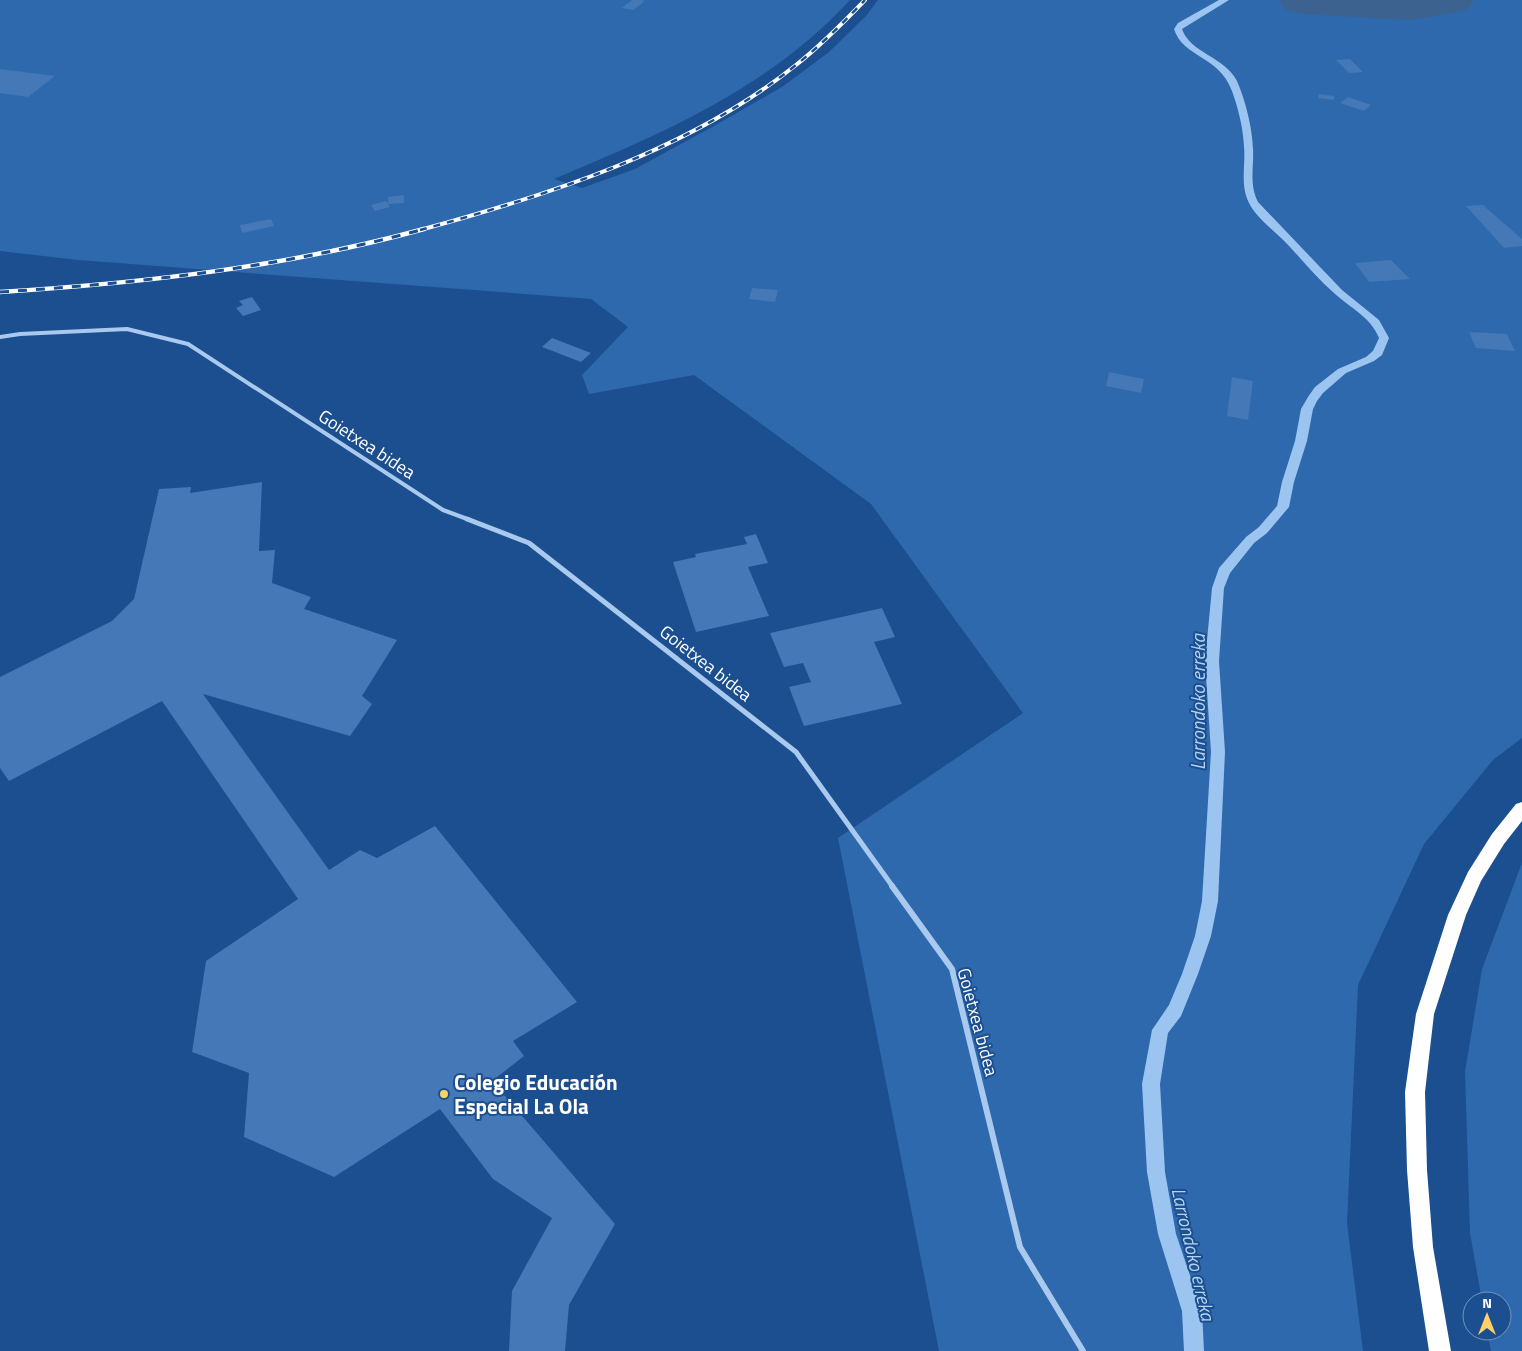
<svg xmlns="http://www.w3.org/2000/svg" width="1522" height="1351" viewBox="0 0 1522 1351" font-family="'Titillium Web',sans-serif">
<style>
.green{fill:#2e69ad}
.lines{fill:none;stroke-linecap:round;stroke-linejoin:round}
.stream{fill:#9cc4f0;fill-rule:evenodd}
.river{fill:#3c6290;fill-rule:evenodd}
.building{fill:#4478b7}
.minor-far2{stroke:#a9c9ee;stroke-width:4}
.minor-far1{stroke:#a9c9ee;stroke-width:5}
.minor{stroke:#a9c9ee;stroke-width:6}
.motorway{fill:#fff;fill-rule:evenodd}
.rail-far1-casing{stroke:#fff;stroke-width:4}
.rail-casing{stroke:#fff;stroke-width:4.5}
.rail-far1{stroke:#1b4f8f;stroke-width:2.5;stroke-dasharray:7;stroke-linecap:butt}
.rail{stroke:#1b4f8f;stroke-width:3;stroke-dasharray:9;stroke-linecap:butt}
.poi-dot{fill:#ffd166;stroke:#1b4f8f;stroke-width:2}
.labels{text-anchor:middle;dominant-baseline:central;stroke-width:4;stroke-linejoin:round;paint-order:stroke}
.street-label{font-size:18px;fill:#fff;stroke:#1b4f8f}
.water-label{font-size:19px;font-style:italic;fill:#b5d3f5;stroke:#1b4f8f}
.near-poi-label{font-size:21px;font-weight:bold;fill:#fff;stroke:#1b4f8f;text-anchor:start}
</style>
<rect width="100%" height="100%" fill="#1b4f8f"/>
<path class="green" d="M0 0H850C768 89 663 133 554 179L582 188 635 169 714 126 782 87 829 52 866 16 878 0H1522V738L1493 760 1424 844 1358 985 1347 1223 1363 1351H939L838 838 1023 713 871 504 694 375 589 394 582 375 628 327 591 299 78 260 0 251Z
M1522 863V1351H1491L1487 1331H1502V1301H1482L1470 1233 1465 1072 1482 969Z"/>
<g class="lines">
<path class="stream" d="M1219 0H1229L1182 29C1190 53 1224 56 1237 81 1246 102 1252 127 1253 149 1254 168 1249 184 1258 202L1342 290 1379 320 1389 338 1382 355 1374 361 1346 373 1323 393 1317 401 1313 409 1307 441 1294 482 1289 507 1267 533 1254 543 1230 573 1224 588 1219 661 1225 752 1218 901 1211 936 1198 974 1181 1016 1168 1033 1160 1084 1165 1172 1176 1234 1202 1311 1204 1351H1184L1182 1311 1158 1234 1147 1172 1142 1084 1152 1030 1169 1005 1182 974 1195 936 1202 901 1211 752 1205 661 1212 588 1219 568 1246 537 1259 527 1277 506 1282 482 1295 441 1301 409 1308 397 1315 387 1338 369 1366 357 1373 351 1379 338C1370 316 1350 308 1334 293 1318 279 1304 262 1289 246 1278 234 1264 224 1254 211 1238 190 1246 170 1244 146 1243 127 1238 108 1232 91 1219 55 1183 58 1174 29L1178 23Z"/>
<path class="river" d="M1279 0H1474L1467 10 1410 20 1303 14 1286 10Z"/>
</g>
<path class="building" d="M632 0H642L645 1 633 10 622 8Z
M1350 59 1363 72 1349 73 1336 60Z
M0 69 55 76 28 97 0 93Z
M1319 94 1334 96V100L1318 98Z
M1348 97 1371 105 1364 111 1340 103Z
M404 195V203L388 204 390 207 375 211 371 205 386 201 388 204V197Z
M1483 205 1522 239V246L1504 248 1466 206Z
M271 219 274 226 242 233 240 225Z
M1391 260 1410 279 1369 282 1355 263Z
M752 288 778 290 775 302 749 299Z
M252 297 261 310 243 316 236 308 243 305 239 301Z
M1469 332 1507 334 1515 351 1476 348Z
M552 338 591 353 581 362 542 347Z
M1109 372 1144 379 1141 393 1106 386Z
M1232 377 1253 381 1248 420 1227 416Z
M262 482 259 551 275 550 272 583 311 597 304 609 397 640 362 696 372 704 350 736 203 694 329 870 360 850 377 858 435 826 577 1002 513 1041 524 1056 492 1081 615 1224 569 1305 565 1351H509L512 1291 552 1218 493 1179 440 1109 334 1177 244 1137 249 1073 192 1052 206 961 298 899 162 701 9 781 0 768V677L112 621 134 599 159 489 191 487 190 493Z
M756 534 768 563 748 567 769 616 696 632 673 562 696 557 695 554 747 544 744 537Z
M882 608 895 637 874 642 902 704 804 726 789 687 811 682 803 663 784 667 770 633Z"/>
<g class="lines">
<path class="minor-far2" d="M0 337 20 334 127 329 188 344 443 510 470 520"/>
<path class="minor-far1" d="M467 519 529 543 796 752 893 887"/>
<path class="minor" d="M892 886 952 969 1020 1247 1083 1351"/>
<path class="motorway" d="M1522 802V821L1504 844 1481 881 1466 915 1434 1014 1425 1092 1427 1170 1433 1247 1451 1351H1429L1413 1247 1407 1170 1405 1092 1416 1014 1448 915 1468 872 1492 834 1516 804Z"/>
<g class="rail-far1-casing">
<path id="rail-far1" d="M420 230C549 195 690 150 796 65 821 45 843 23 865 0"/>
</g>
<g class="rail-casing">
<path id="rail" d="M0 292C143 283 286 267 424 229"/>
</g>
<use href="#rail-far1" class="rail-far1"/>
<use href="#rail" class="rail"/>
</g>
<circle class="poi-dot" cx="444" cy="1094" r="5"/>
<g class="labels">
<g class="street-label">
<text transform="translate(367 444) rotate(33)">Goietxea bidea</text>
<text transform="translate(706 663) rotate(38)">Goietxea bidea</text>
<text transform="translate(978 1022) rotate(75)">Goietxea bidea</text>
</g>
<g class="water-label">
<text transform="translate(1197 702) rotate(-90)">Larrondoko erreka</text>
<text transform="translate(1194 1254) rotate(77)">Larrondoko erreka</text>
</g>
<g class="near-poi-label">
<text x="454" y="1082">Colegio Educación<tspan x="454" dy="24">Especial La Ola</tspan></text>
</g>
</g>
<g transform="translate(1487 1316)"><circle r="24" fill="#1b4f8f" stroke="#7695bc"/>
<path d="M0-4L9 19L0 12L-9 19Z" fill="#ffd166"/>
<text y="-8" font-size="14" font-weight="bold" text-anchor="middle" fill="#ffffff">N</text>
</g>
</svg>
